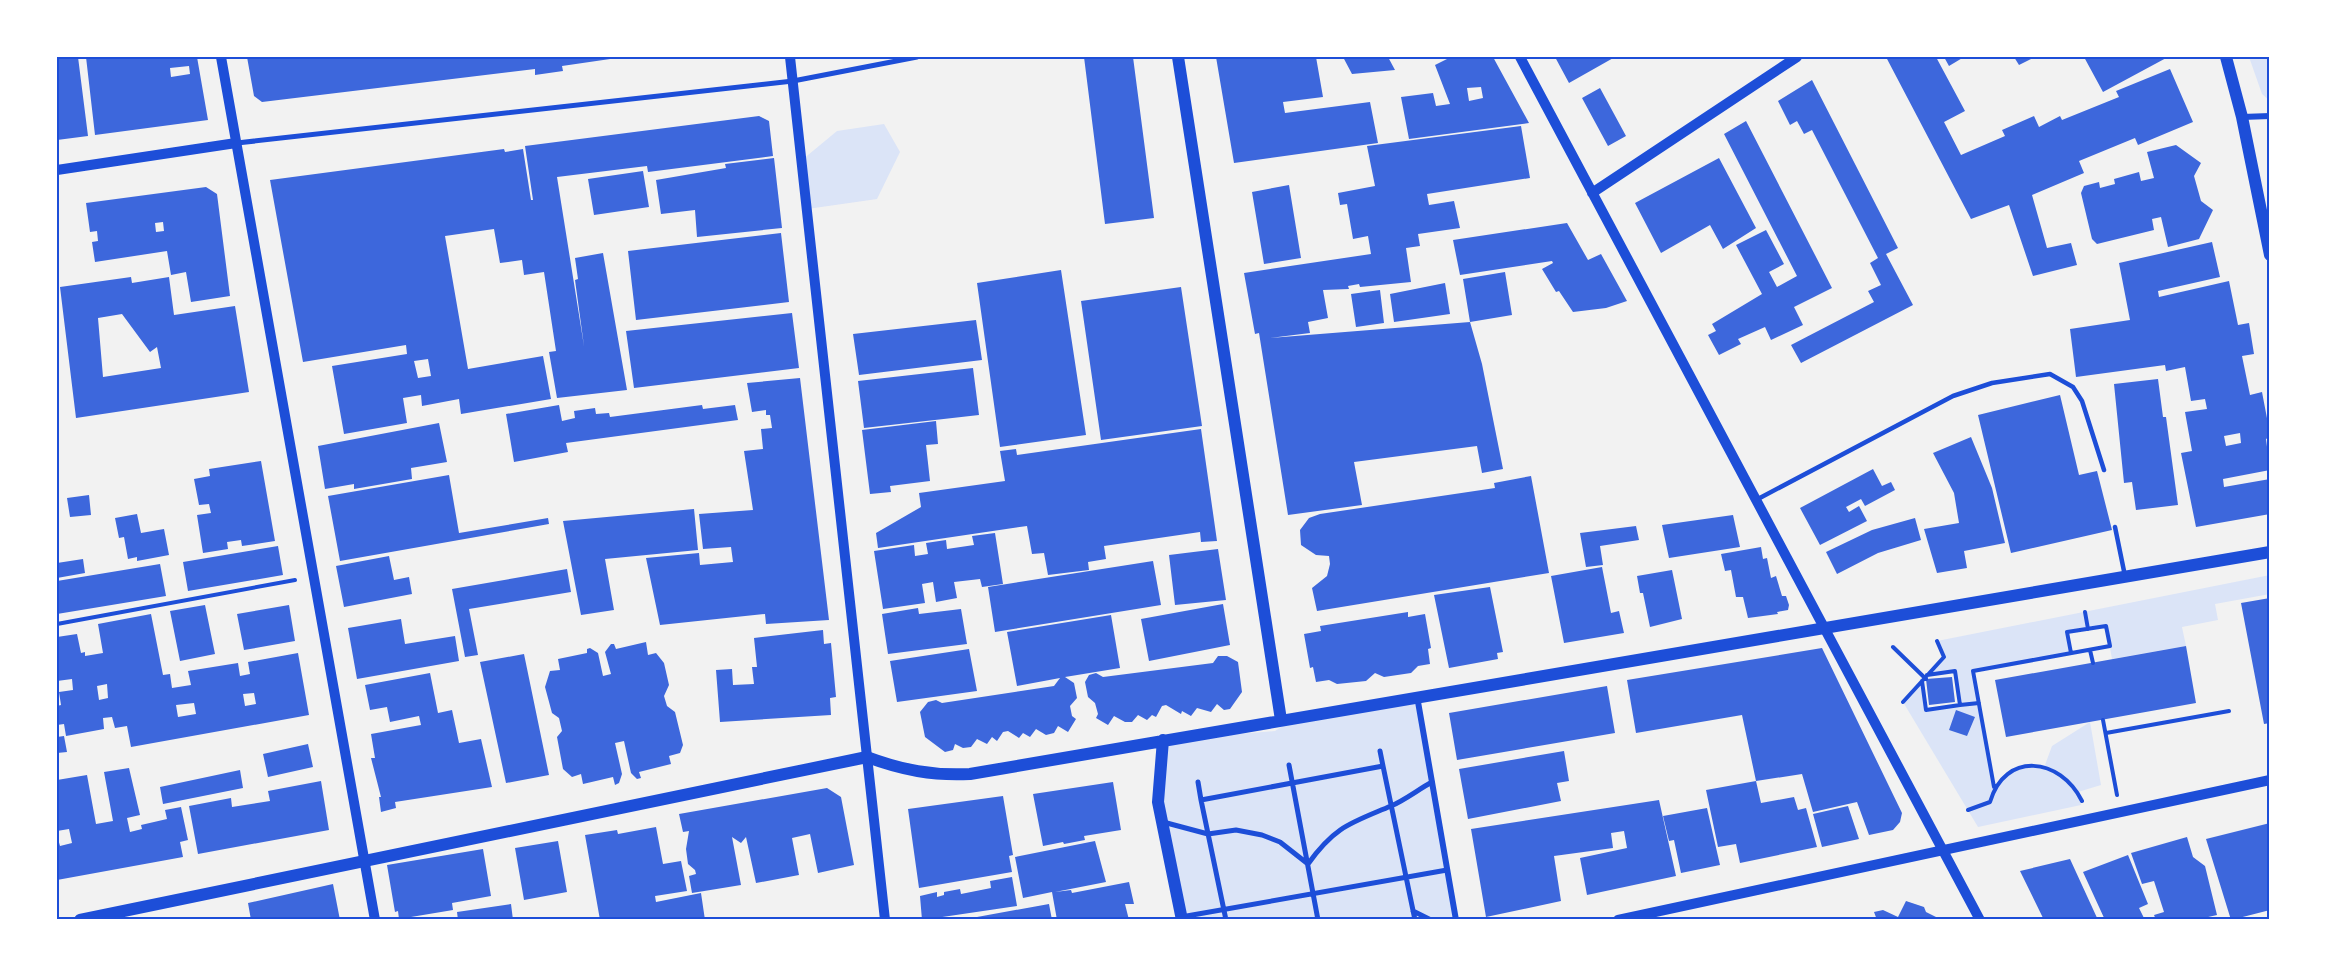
<svg xmlns="http://www.w3.org/2000/svg" width="2327" height="977" viewBox="0 0 2327 977" font-family="'Zilla Slab',serif">
<style>
.green{fill:#dbe4f7}
.building{fill:#3d67dc;fill-rule:evenodd}
.lines{fill:none;stroke-linecap:round;stroke-linejoin:round}
.path{stroke:#1d4ed8;stroke-width:4}
.service{stroke:#1d4ed8;stroke-width:4.5}
.pedestrian{stroke:#1d4ed8;stroke-width:5}
.minor{stroke:#1d4ed8;stroke-width:6}
.tertiary{stroke:#1d4ed8;stroke-width:10}
.secondary{stroke:#1d4ed8;stroke-width:12}
.neatline{fill:none;stroke:#1d4ed8;stroke-width:2}
</style>
<rect width="100%" height="100%" fill="#f2f2f2"/>
<path class="green" d="M2249 57H2270V101L2262 94Z
M884 124 900 152 877 199 807 209 802 160 837 131Z
M2270 575V594L2215 604 2218 620 2182 627 2186 646 2112 659 2106 626 2068 632 2071 653 1973 671 1994 786C2009 771 2023 766 2045 765L2052 746 2090 722 2101 785 2078 792 2081 805 1978 827 1903 702 1922 681 1927 710 1960 705 1954 671 1927 675 1944 657 1937 641Z
M1417 696 1456 920H1183L1158 802 1163 740 1275 731 1296 717Z"/>
<path class="building" d="M57 57H78L88 136 57 140Z
M86 57H197L208 120 95 135ZM189 66 190 74 171 77 170 68Z
M247 57H617V58L562 66 563 71 535 75V69L262 102 254 96Z
M1084 57H1133L1154 218 1105 224Z
M1216 57H1316L1323 97 1283 102 1285 113 1370 102 1378 143 1234 163Z
M1343 57H1388L1395 70 1352 74Z
M1451 57H1493L1529 123 1409 139 1401 97 1433 93 1436 106 1450 104 1435 65ZM1481 87 1483 98 1469 101 1467 88Z
M1555 57H1615L1569 83Z
M1886 57H1936L1965 111 1944 122 1961 155 2005 136 2002 130 2034 116 2039 127 2060 116 2062 120 2119 97 2116 91 2170 69 2193 122 2138 145 2135 138 2079 161 2084 173 2032 195 2047 248 2071 243 2077 265 2033 276 2009 205 1971 219Z
M1944 57H1964L1949 66Z
M2014 57H2035L2019 65Z
M2084 57H2168L2103 92Z
M1812 80 1898 248 1886 254 1913 305 1801 363 1791 345 1874 302 1868 291 1881 285 1870 263 1878 258 1812 130 1804 134 1797 121 1790 125 1778 101Z
M1600 88 1626 136 1608 146 1582 98Z
M759 116 769 121 773 156 648 172 647 166 557 177 584 346 575 280 578 279 575 258 603 253 627 390 557 398 549 352 556 351 544 272 524 275 522 260 500 263 494 229 445 236 468 369 543 356 551 399 461 414 459 399 422 406 421 395 403 398 407 423 344 434 332 366 407 354 406 345 303 362 270 180 504 149 505 152 523 149 531 200H533L525 146ZM428 359 431 376 418 378 414 361Z
M1746 121 1832 288 1794 307 1803 325 1771 340 1765 327 1738 339 1741 344 1719 355 1708 335 1716 331 1712 324 1762 294 1736 245 1766 230 1784 264 1769 272 1777 287 1797 276 1724 134Z
M1521 126 1530 178 1427 194 1429 205 1454 201 1460 228 1418 234 1420 246 1406 248 1411 282 1360 287 1359 284 1348 286 1349 289 1323 290 1328 318 1308 322 1310 333 1269 338 1470 322 1463 279 1505 272 1512 315 1470 322 1482 364 1503 469 1482 473 1477 446 1354 462 1362 505 1288 515 1259 333 1255 334 1244 273 1371 254 1368 236 1353 239 1347 204 1340 205 1338 193 1375 186 1367 146Z
M2176 145 2201 163 2194 176 2201 201 2213 210 2199 239 2168 247 2161 217 2152 219 2154 230 2097 244 2092 239 2081 193 2084 186 2099 182 2100 188 2115 184 2114 179 2139 172 2141 181 2154 178 2147 152Z
M774 158 782 228 697 237 695 210 661 214 656 180 726 168 725 164Z
M1719 158 1756 228 1723 249 1710 225 1661 253 1635 203Z
M643 171 649 207 594 215 588 179Z
M1289 185 1301 258 1264 264 1252 192Z
M206 187 217 194 230 296 191 302 186 272 171 275 167 251 95 262 92 242 98 241 97 231 90 232 86 203ZM163 222 164 231 156 232 155 223Z
M1567 223 1588 260 1601 254 1627 301 1606 308 1573 312 1559 291 1556 292 1542 269 1553 263 1552 261 1460 275 1453 240Z
M781 233 789 302 636 320 628 251Z
M2212 242 2220 277 2158 291 2159 297 2229 281 2238 325 2249 323 2254 354 2242 356 2250 395 2262 392 2270 434V437L2266 439 2270 470 2223 479 2224 487 2270 479V514L2196 527 2181 453 2192 451 2185 412 2207 409 2205 399 2191 401 2185 367 2166 371 2165 365 2076 377 2070 329 2130 320 2119 263ZM2240 433 2241 443 2226 446 2224 436Z
M1061 270 1086 435 1000 447 977 283Z
M131 277 132 283 169 277 174 315 235 306 249 392 76 418 60 287ZM122 314 150 352 157 347 161 368 103 377 98 318Z
M1445 283 1450 314 1394 322 1390 294Z
M1181 287 1202 426 1101 440 1081 301Z
M1380 290 1384 323 1356 327 1351 294Z
M792 313 799 368 634 388 626 331Z
M976 320 982 360 859 375 853 334Z
M973 368 979 415 864 428 858 381Z
M800 378 829 620 766 624 765 614 660 625 646 558 699 553 700 565 733 562 731 547 703 549 699 514 753 510 744 451 763 449 761 429 772 428 770 415H766V410L752 412 747 383Z
M2158 379 2163 417H2166L2178 505 2136 510 2132 482 2124 483 2114 384Z
M2060 395 2079 475 2097 471 2112 530 2011 553 1978 415Z
M559 405 562 421 575 418 574 411 595 408 596 414 609 413 610 417 702 405 703 409 735 405 738 420 566 443 568 452 514 462 506 414Z
M936 421 938 444 926 445 930 481 890 486 891 492 870 494 862 430Z
M439 423 447 462 411 468 412 479 354 489V484L325 489 318 446Z
M1201 429 1217 541 1201 542 1200 532 1104 546 1106 559 1088 562 1089 570 1048 575 1044 553 1032 554 1027 526 878 548 876 533 921 507 919 493 1005 481 1000 451 1016 449 1017 455Z
M1971 437 1992 488 2005 543 1964 551 1967 568 1937 573 1924 529 1959 523 1954 493 1933 453Z
M261 461 275 541 242 546 241 540 227 542 228 549 203 553 197 515 211 513 209 504 199 505 194 479 210 476 209 469Z
M1873 469 1882 486 1891 482 1895 490 1865 506 1861 499 1846 507 1849 512 1859 506 1867 521 1820 545 1800 508Z
M449 475 459 533 548 518 549 524 340 561 328 496Z
M1531 476 1549 573 1317 611 1312 588 1327 576 1330 564 1329 556 1316 555 1301 545 1300 530 1309 518 1320 514 1495 488 1494 483Z
M89 495 91 515 70 517 67 498Z
M694 509 698 550 605 559 614 610 581 615 563 521Z
M137 514 141 533 164 529 169 555 137 561V557L128 559 124 537 119 538 115 518Z
M1733 515 1740 547 1669 558 1662 525Z
M1915 518 1921 540 1878 553 1837 574 1826 552 1872 530Z
M1636 526 1639 540 1600 546 1603 565 1586 567 1580 533Z
M995 533 1003 584 982 587 980 579 954 582 957 598 936 602 933 582 922 584 925 603 883 609 874 551 914 545 915 556 928 554 926 543 946 540 947 549 974 545 972 536Z
M278 546 283 575 188 591 183 562Z
M1761 547 1763 559 1767 558 1771 578 1776 576 1782 596H1786L1789 605 1788 610 1777 612 1778 614 1748 618 1743 597H1736L1731 570 1725 571 1721 554Z
M1218 549 1226 600 1175 605 1169 555Z
M389 556 394 580 409 577 412 594 344 607 336 566Z
M83 559 85 573 57 578V563Z
M1153 561 1161 605 995 632 988 587Z
M160 564 166 596 57 614V581Z
M1602 567 1611 613 1619 611 1624 633 1564 643 1551 576Z
M567 569 571 592 469 609 478 655 465 657 452 589Z
M1672 570 1682 619 1650 627 1643 593H1640L1637 576Z
M1490 587 1503 652 1497 653 1498 659 1449 668 1434 595Z
M2270 598V723L2264 724 2241 603Z
M1223 604 1230 645 1149 661 1141 619Z
M205 605 215 654 180 661 170 611Z
M289 605 295 641 244 650 237 614Z
M918 608 919 614 961 609 967 644 888 654 882 614Z
M1408 612V617L1425 614 1431 648 1428 649 1430 664 1418 666 1411 673 1384 677 1375 673 1366 681 1337 684 1329 680 1316 682 1313 667 1310 668 1304 634 1321 631 1320 626Z
M151 614 163 675 170 674 172 688 191 685 188 671 238 663 240 676 250 674 248 662 298 653 309 715 131 747 127 726 115 728 112 717 103 718 104 729 66 736 64 724 57 725V706L61 705 59 692 73 690 72 679 57 681V637L77 634 81 653 85 652V656L103 653 98 624ZM107 684 108 698 99 700 97 686ZM254 693 256 704 245 706 243 694ZM194 703 196 714 178 717 176 705Z
M1111 615 1120 668 1065 677 1074 683 1077 698 1070 706 1072 716 1076 719 1068 732 1058 726 1054 733 1046 735 1036 729 1030 737 1023 733 1019 738 1008 731 1003 732 997 741 992 737 987 744 977 739 971 747 963 748 955 744 953 750 945 752 925 737 920 712 928 702 936 700 942 703 1054 686 1060 678 1017 686 1007 632Z
M401 619 405 644 455 636 459 661 357 679 348 628Z
M823 630 824 644 831 643 836 697 830 698 831 715 720 722 716 670 732 669 733 685 754 684 752 667H757L754 638Z
M646 642 648 655 656 653 664 663 669 685 664 696 667 706 675 712 683 745 680 753 669 756 671 764 639 772 641 778 637 779 631 773 624 741 615 743 622 774 619 783 615 785 613 777 583 784 581 774 572 777 563 769 557 737 562 731 559 718 552 713 545 687 550 671 560 670 558 659 587 653V649L590 648 598 653 603 676 611 674 605 652 611 644H614L616 649Z
M2186 646 2196 703 2006 737 1995 680Z
M1822 648 1902 813 1900 822 1893 830 1869 835 1857 802 1813 812 1802 774 1756 781 1742 715 1636 733 1627 680Z
M969 649 977 691 897 702 890 661Z
M524 654 549 775 506 783 480 662Z
M1218 656H1227L1238 662 1242 692 1230 709 1224 710 1217 704 1211 712 1197 708 1191 716 1182 711 1181 714 1166 705 1162 706 1156 717 1152 715 1147 720 1138 715 1132 722H1125L1114 716 1108 725 1096 718 1098 714 1095 703 1088 697 1085 682 1089 675 1096 673 1103 677 1213 663Z
M430 673 438 713 452 710 459 743 481 739 492 787 395 802 396 808 381 812 379 797H381L371 758H375L371 734 421 725 419 716 390 722 387 707 370 710 365 685Z
M1952 677 1955 702 1929 705 1926 679Z
M1607 686 1615 733 1457 760 1449 713Z
M1956 710 1975 717 1967 736 1949 730Z
M64 736 67 752 57 753V737Z
M308 744 313 767 268 777 263 754Z
M1564 751 1569 781 1557 783 1561 801 1468 819 1459 769Z
M129 768 140 815 127 818 130 832 142 829 141 825 167 819 165 810 181 807 188 840 180 842 183 857 57 880V835L60 846 72 843 69 829 57 831V780L87 775 96 824 113 821 104 772Z
M240 770 243 788 163 804 160 787Z
M321 781 329 830 198 854 189 806 231 798 232 807 270 801 268 791Z
M1756 781 1761 803 1794 797 1798 810 1806 808 1817 847 1740 863 1736 844 1718 847 1706 790Z
M1113 782 1121 830 1084 836 1085 840 1064 844 1063 842 1043 846 1033 794Z
M827 788 841 797 854 865 818 873 810 834 792 838 799 875 756 883 746 837 741 843 732 837 741 885 692 893 689 876 696 874 695 870 688 864 686 849 689 831 683 832 679 814Z
M1003 796 1013 855 1009 856 1012 872 919 888 908 809Z
M1659 800 1676 876 1587 895 1580 858 1627 848 1624 831 1611 833 1613 848 1554 856 1561 901 1486 917 1471 829Z
M1848 806 1859 839 1822 847 1813 814Z
M1707 808 1720 865 1681 873 1674 840 1669 841 1663 816Z
M2270 823V910L2231 920 2206 839Z
M656 827 663 864 681 861 687 891 655 896 656 902 701 893 705 920H600L585 835 617 830 618 834Z
M2187 837 2193 857 2205 866 2217 915 2195 920H2156L2154 915 2164 912 2154 881 2142 884 2131 853Z
M558 841 567 892 524 900 515 848Z
M1095 841 1106 882 1055 892 1071 890 1072 893 1129 882 1134 904H1125L1129 920H1057L1052 892 1023 898 1015 857Z
M483 849 491 896 452 903 453 910 399 919 398 911 395 912 387 865Z
M2128 855 2148 904 2139 908 2145 920H2105L2083 872Z
M2070 859 2098 920H2044L2020 871Z
M1012 877 1017 906 922 920 920 896 937 892V897L944 895V892L960 889 961 894 991 888 990 881Z
M333 884 340 920H251L248 903Z
M1906 901 1924 907 1926 912 1942 920H1877L1874 912 1883 910 1898 917Z
M511 904 513 920H458L457 912Z
M1049 904 1052 920H977V917Z"/>
<g class="lines">
<path class="path" d="M2085 612 2088 629
M57 624 295 580
M1893 647 1926 679
M2090 650 2093 663
M1922 681 1926 710 1960 705 1955 671 1927 675
M1903 702 1944 657 1937 641
M1960 705 1979 703
M2103 720 2117 795
M2106 733 2229 711
M1994 787 1973 671C2019 663 2064 654 2110 646L2106 626 2067 632 2071 653
M1968 810 1990 802C2005 751 2060 757 2082 801"/>
<path class="service" d="M1756 500 1953 396 1992 383 2050 374 2073 387 2082 401 2104 470
M2115 527 2125 576"/>
<path class="pedestrian" d="M237 143 793 81 917 57
M1380 751 1383 766
M1289 765 1318 920
M1198 782 1201 800
M1163 822 1208 834 1236 830 1262 835 1280 842 1308 864C1335 826 1351 823 1391 806 1405 800 1419 789 1432 782
M1413 911 1431 920
M1181 917 1447 870
M1226 920 1201 800 1383 766 1415 920"/>
<path class="minor" d="M2242 117 2270 116
M1417 696 1456 920"/>
<path class="tertiary" d="M221 57 375 920
M790 57 885 920
M1520 57 1980 920
M57 170 236 143
M1592 193 1797 57
M1618 920 2270 780"/>
<path class="secondary" d="M1178 57 1281 720
M2226 57 2242 117 2270 255
M1163 740 1158 802 1182 920
M80 920 867 757C902 770 933 776 970 774L2270 552"/>
</g>
<rect width="2327" height="977" fill="none" stroke="#ffffff" stroke-width="117"/>
<rect x="58" y="58" width="2210" height="860" class="neatline"/>
</svg>
